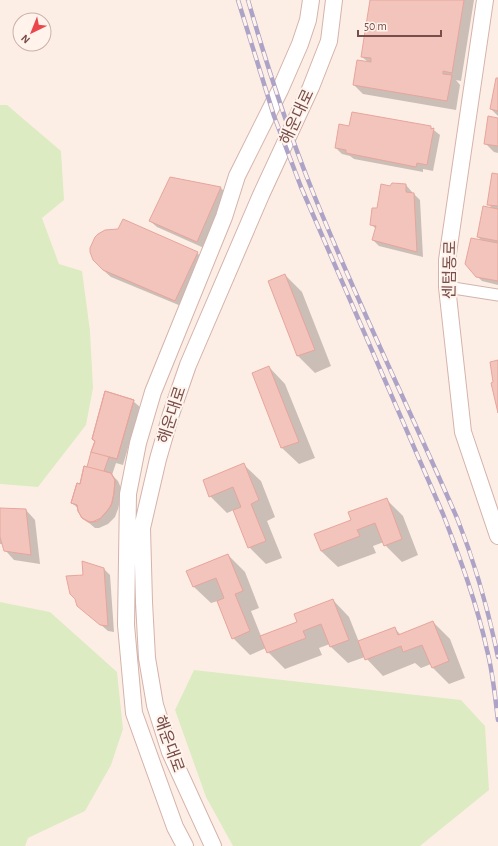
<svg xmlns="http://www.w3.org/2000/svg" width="498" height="846" viewBox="0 0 498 846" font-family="'Alegreya Sans','Noto Sans KR',sans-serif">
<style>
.green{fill:#ddebc3}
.shadow{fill:#0003}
.building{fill:#f3c4bc;stroke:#e7a59b}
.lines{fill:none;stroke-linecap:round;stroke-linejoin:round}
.street-casing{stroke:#d1b5ad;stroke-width:13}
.secondary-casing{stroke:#d4b3ab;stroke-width:18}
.street{stroke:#fff;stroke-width:11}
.secondary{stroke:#fff;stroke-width:16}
.rail-casing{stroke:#ada3c7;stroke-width:4.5}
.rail{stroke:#fff3ec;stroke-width:3;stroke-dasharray:9;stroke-linecap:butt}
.labels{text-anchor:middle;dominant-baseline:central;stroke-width:4;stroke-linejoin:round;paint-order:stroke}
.street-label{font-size:16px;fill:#774e49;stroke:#fff3ec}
</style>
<rect width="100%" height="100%" fill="#fdeee5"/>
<path class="green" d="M0 105H7L61 151 64 200 42 218 59 264 82 271 90 331 93 388 86 425 38 487 0 484Z
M0 602 50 612 117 672 123 729 111 765 85 811 28 838 25 846H0Z
M194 670 461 700 485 726 489 790 420 846H233L206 797 175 710Z"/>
<path class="shadow" d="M371 0H474L461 81 456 80 460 85 456 110 363 94 354 85 368 62 362 57Z
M498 79V116L491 109Z
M498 119V153L494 152 485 143Z
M350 127H430L440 135 433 171 423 169V172L354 159 350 156 342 154 336 148Z
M498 175V285L482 281 477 276 482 241 478 237 493 209 488 204Z
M406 185 412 192V194H414L420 200 423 257 379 246 373 240 376 229 371 224 378 209Z
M221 188 227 194 204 248 157 227 150 221Z
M197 253 204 259 181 306 111 277 103 270Z
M285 275 302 292 331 366 315 373 298 356 269 282Z
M269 367 285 384 315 458 299 464 282 448 253 374Z
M133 401 140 407 123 465 116 463 112 475 118 481 121 488 120 500 118 509 115 517 108 524 99 528H95L83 518 79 509 72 503 88 468 95 442 93 439Z
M244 465 261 481 275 517 267 521 282 558 266 564 249 547 234 510 227 513 210 496Z
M386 499 403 516 418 555 402 562 385 545 384 542 373 546 376 553 338 567 321 551 352 521Z
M0 509 26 510 35 520 40 564 14 560 5 550 3 544H0Z
M228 555 245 572 259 608 251 611 261 636 299 622 333 600 349 617 359 642 394 628 401 635 433 622 450 639 465 678 449 684 433 668 431 664 421 668 415 663 383 676 365 657 348 663 331 647 330 644 319 648 322 655 285 669 268 652 266 648 250 655 233 638 218 601 211 603 194 587Z
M104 569 110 575 114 632 108 631 78 605 84 576Z"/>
<path class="building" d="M370 0H464L452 73 443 71V74L452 75 447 101 353 85 357 60 371 62V58L361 57Z
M496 78H498V111L490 109Z
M352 112 431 126V129L434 128 427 165 417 163 416 167 346 153V150L335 148 339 124 349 126Z
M488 116 498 118V146L484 144Z
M492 173 498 174V206L487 205Z
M170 177 221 187 197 242 149 221Z
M392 183 406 184V192L414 193 417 252 372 240 376 226 370 225 372 208H377L381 184 390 186Z
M483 206 498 209V241L477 237Z
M123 219 198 252 175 301 103 270 93 260 90 252V248L95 237 98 234 105 230 118 229Z
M471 238 498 243V281L476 277 465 264Z
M285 274 315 350 297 356 268 281Z
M498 360V413L491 383 493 382 490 362Z
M269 366 299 442 281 448 252 373Z
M105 391 134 400 117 459 109 457 104 471 111 473 115 480 114 493 112 503 108 510 101 518 98 521 90 522 82 518 78 511 77 505 71 503 77 483 80 484 84 466 87 467 91 452 95 441 92 439Z
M105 391 134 400 117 459 91 452 95 441 92 439Z
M244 463 259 500 251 504 266 541 248 548 233 510 241 507 233 487 209 497 203 480Z
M84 466 111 473 115 480 114 493 111 506 101 518 92 522H88L82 518 78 511 77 505 71 503 77 483 80 484Z
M387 498 402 539 384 546 375 523 357 530 360 536 321 551 314 534 351 520 348 512Z
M0 508 26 509 31 555 4 551 0 537Z
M228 554 243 591 235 594 250 631 232 639 217 601 224 598 216 578 193 587 186 571Z
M82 561 104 568 108 626 100 625 77 606 75 599 70 594 66 576 83 575Z
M333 599 349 640 330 647 321 624 303 631 306 638 267 653 260 636 297 622 294 614Z
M433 621 449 661 432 668 422 645 403 652 401 646 365 660 358 641 395 627 398 635Z"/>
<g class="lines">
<g class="street-casing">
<path id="street" d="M447 287 498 295"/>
</g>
<g class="secondary-casing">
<path id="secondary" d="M485 0 447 260V287L463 432 498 536
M185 846 175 827 134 713 126 625 128 494 138 443 153 392 224 217 237 176 280 90 300 44 308 20 311 0
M213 846 170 752 155 705 147 658 144 602 142 528 158 459 171 414 188 365 261 195 311 87 329 41 334 0"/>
</g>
<use href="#street" class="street"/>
<use href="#secondary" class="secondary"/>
<g class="rail-casing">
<path id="rail" d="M238 0 274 116 301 187 443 514C460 558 477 604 487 650 493 673 495 697 498 720
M248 0C267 66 288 131 314 195 358 304 410 410 457 518 475 563 488 609 498 657"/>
</g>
<use href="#rail" class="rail"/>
</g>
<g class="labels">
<g class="street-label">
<text transform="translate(297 117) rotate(-65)">해운대로</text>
<text transform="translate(450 270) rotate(-89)">센텀동로</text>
<text transform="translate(172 415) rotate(-72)">해운대로</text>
<text transform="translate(169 744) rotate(70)">해운대로</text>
</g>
</g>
<g transform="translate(32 32) rotate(223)"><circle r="19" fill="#fff3ec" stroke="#c9b1ab"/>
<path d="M0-3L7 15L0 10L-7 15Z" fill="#eb464b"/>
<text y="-6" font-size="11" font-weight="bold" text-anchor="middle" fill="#774e49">N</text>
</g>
<path d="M358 30v6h83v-6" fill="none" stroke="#774e49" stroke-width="2"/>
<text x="364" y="30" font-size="12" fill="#774e49" stroke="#fff3ec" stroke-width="3" paint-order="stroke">50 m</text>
</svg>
